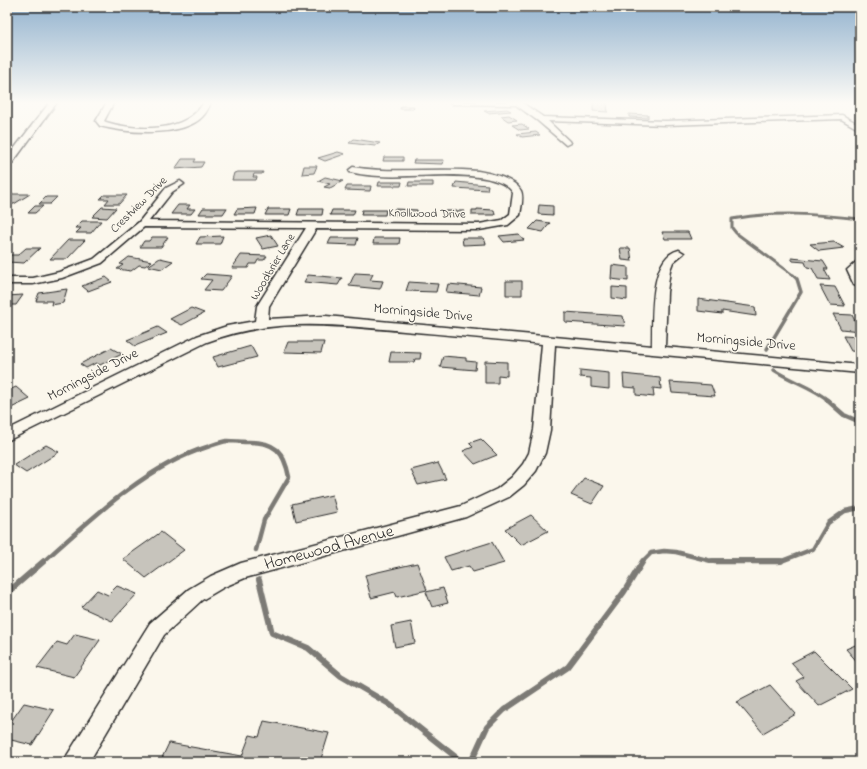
<svg xmlns="http://www.w3.org/2000/svg" width="867" height="769" viewBox="0 0 867 769" font-family="'Indie Flower',sans-serif">
<style>
.lines{fill:none;stroke-linecap:round;stroke-linejoin:round}
.stream-far3{stroke:#7b7a75;stroke-width:3}
.stream-far2{stroke:#7b7a75;stroke-width:3.5}
.stream-far1{stroke:#7b7a75;stroke-width:4.5}
.stream{stroke:#7b7a75;stroke-width:6}
.building{fill:#c7c4bc;stroke:#2b2b2b}
.minor-casing{stroke:#2b2b2b;stroke-width:3}
.minor{fill:#fbf7ec;fill-rule:evenodd}
.labels{text-anchor:middle;dominant-baseline:central;stroke-width:3;stroke-linejoin:round;paint-order:stroke}
.far-street-label{font-size:12px;fill:#2b2b2b;stroke:#fbf7ec}
.street-label{font-size:14px;fill:#2b2b2b;stroke:#fbf7ec}
.near-street-label{font-size:17px;fill:#2b2b2b;stroke:#fbf7ec}
</style>
<rect width="100%" height="100%" fill="#fbf7ec"/>
<filter id="ink" filterUnits="userSpaceOnUse"><feTurbulence type="fractalNoise" baseFrequency=".025" numOctaves="2"/><feDisplacementMap in="SourceGraphic" scale="8" xChannelSelector="R" yChannelSelector="G"/><feConvolveMatrix kernelMatrix="1 2 1 2 8 2 1 2 1" color-interpolation-filters="sRGB"/></filter>
<g filter="url(#ink)">
<g class="lines">
<path class="stream-far3" d="M794 276 736 233 732 228V219C774 211 818 214 860 219"/>
<path class="stream-far2" d="M767 349 801 292 797 279 793 275
M774 370C792 382 813 387 829 401"/>
<path class="stream-far1" d="M827 400 844 415 860 422
M43 562C90 520 146 466 207 447 213 445 220 442 227 441 234 441 242 442 249 442 275 442 284 451 289 477L264 520 256 550
M642 562 651 553 664 551 676 552 715 562H779L813 549 828 523 845 511 860 508"/>
<path class="stream" d="M712 561H781
M259 580 272 633 308 648 341 676 389 704 462 762
M7 593 44 561
M471 762 487 727 504 710 568 667 624 592 643 561"/>
</g>
<path class="building" d="M600 102 607 103 608 112 593 111V103Z
M401 106H414L413 109H400Z
M507 109 511 111 488 113 484 111Z
M629 114 648 115V118L629 117Z
M509 115 517 120 508 121 501 116Z
M522 124 529 129 520 130 512 125Z
M536 132 540 135 522 137 517 134Z
M354 139 380 143 375 146 349 143Z
M338 152 345 154 325 161 318 158Z
M384 157H403V161H383Z
M182 159H196L194 162H204L201 167 175 169Z
M414 160H444L443 164 413 163Z
M304 166H317L314 173 302 174Z
M238 172H263L262 174H254L253 177H257L256 180H232L234 173Z
M325 177 343 181 330 188 324 187 330 184 318 181Z
M379 182H402L401 186H378Z
M409 182H433V186H408Z
M456 182 476 184 488 185 487 190 454 188Z
M347 186H371L370 191 345 190Z
M7 194H30L14 204H7Z
M104 195H127L119 204H105L109 199H100Z
M46 197H57L50 204H39Z
M178 205H190L187 209H195L191 214H171Z
M539 205 553 206V215L538 214Z
M35 206H43L35 213H28Z
M102 207 116 208 107 218 92 217Z
M203 208H227L223 214H199Z
M257 208 255 214H234L237 209Z
M268 209H291L289 215H265Z
M299 209H323L322 215H297Z
M394 209 417 210V215H393Z
M477 209 494 210 495 215H472V210H477Z
M332 210H355L353 215H330Z
M362 210H386L385 215H361Z
M445 211H464V216H445Z
M82 221H101L91 233H76L81 228H75Z
M537 221 550 223 543 232 529 229Z
M662 232H688L691 239H665Z
M519 234 524 240 504 242 499 236Z
M271 235 278 246 263 249 256 238Z
M223 236 220 244H196L200 237Z
M152 237H168L161 247H140L144 241H149Z
M331 238H358L356 245 328 244Z
M374 238H400L399 244H373Z
M462 238H484L486 244 463 245Z
M68 240H85L67 259H50Z
M834 242 844 248 819 251 810 244Z
M26 248H40L24 263 7 262V255H18Z
M620 248H630L632 261 622 260Z
M241 255 267 256 264 260H258L256 264H250L248 268H232Z
M129 257 152 261 145 266 139 265 131 271 117 269 123 265 120 264Z
M160 258 173 261 162 269 148 266Z
M791 258 823 261 828 269H824L830 280 818 279 812 268 807 267 805 262 793 261Z
M612 265 628 267V281L611 279Z
M355 273 373 274 370 280 383 281 380 289 349 286Z
M206 274 232 276 221 291 204 290 212 280 201 279Z
M308 275 342 278 338 285 304 282Z
M106 277 112 282 88 291 82 286Z
M506 281H522V295H506Z
M409 282 438 284 436 292 406 291Z
M448 284 481 287 479 295 446 292Z
M820 286 835 287 845 306 830 305Z
M612 287 627 288V300L612 298Z
M67 289 63 303 51 305 52 301H36L39 293Z
M23 295 16 305H7V296Z
M698 299 755 307 756 316 722 311V314L698 311Z
M191 308 204 313 182 325 170 319Z
M565 312 623 316 625 326 565 322Z
M833 314 852 315 860 331 841 329Z
M158 327 167 333 135 346 127 340Z
M843 336 860 337V352L851 351Z
M288 342H324L321 353 284 352Z
M251 346 257 357 218 367 213 357Z
M111 348 122 354 100 365 96 363 86 368 80 364Z
M391 352 421 353 420 359H415L414 362H389Z
M443 356 466 358V361L476 362 475 370 440 367Z
M485 361 507 362V376L498 375V383H485Z
M580 370 609 373V389L591 387V378L580 377Z
M623 374 660 378 661 389 653 388 654 397 636 395V388L624 387Z
M670 382 711 385 715 396 672 393Z
M16 387 30 399 7 410V391Z
M481 439 497 455 475 464 463 451 473 447 469 443Z
M46 445 59 452 26 473 14 465Z
M438 463 446 479 418 485 411 470Z
M584 478 604 486 592 504 571 495Z
M332 495 337 512 296 521 292 504Z
M531 515 548 531 521 545 505 529Z
M161 532 184 550 146 578 123 559Z
M492 542 504 563 473 572 469 566 451 571 444 557Z
M417 563 427 590 397 597 395 592 371 598 365 575Z
M117 586 137 594 112 621 81 607 97 590 108 595Z
M443 588 448 603 432 607 426 592Z
M411 622 415 643 395 647 391 626Z
M75 634 100 640 74 677 37 668 57 642 67 645Z
M860 643V665L846 649Z
M814 651 852 689 819 706 796 681 804 677 791 663Z
M770 685 796 714 763 733 737 702Z
M24 703 54 710 32 745 7 739V727Z
M264 721 329 733 320 762H160L169 743 242 756 250 735 259 737Z"/>
<g class="lines">
<g class="minor-casing">
<path id="minor" d="M50 102H57L10 166 7 167V158Z
M107 102H114L104 121 106 122C136 131 186 134 204 102H211C209 107 207 112 203 116 183 138 126 133 100 126L96 121Z
M449 102H521L543 117 666 121 842 115 860 125V130L841 119 666 125 548 121 569 141 570 143 566 145 538 121 516 105 452 104Z
M353 167C394 174 437 167 478 171 491 173 515 179 521 191 524 197 521 208 520 215L508 225 479 230 316 229 269 306 268 319 326 316 652 346C653 321 648 257 679 250L684 253 673 262 670 270 667 292 665 347 860 365V373L555 345 550 430 545 453 536 471 524 485 509 497 466 517 245 578 224 587 202 600 164 635 89 762H64L68 754 150 623 189 589 211 576 241 563 461 506 497 489 512 477 523 464 529 453 534 430 542 344C496 339 450 335 404 331 335 325 273 317 207 342L7 441V430L197 336 227 326 255 321 257 306 306 228 144 227 102 263 62 278 33 284H7V278H33L59 272 94 259 139 222 166 188 180 181 184 184 172 192 149 221 479 224 502 220 510 214 513 193C508 183 489 178 478 177 437 171 392 182 350 172L349 170Z
M860 261V288L854 285 847 270 856 262Z"/>
</g>
<use href="#minor" class="minor"/>
</g>
</g>
<linearGradient id="sky" x2="0" y2="1"><stop stop-color="#92b2ce"/><stop offset="0.49" stop-color="#fdfbf6"/><stop offset="1" stop-color="#fdfbf6" stop-opacity="0"/></linearGradient>
<rect width="867" height="210" fill="url(#sky)"/>
<g class="labels">
<g class="far-street-label">
<text transform="translate(139 205) rotate(-45)">Crestview Drive</text>
<text transform="translate(427 214) rotate(1)">Knollwood Drive</text>
<text transform="translate(273 267) rotate(-59)">Woodbrier Lane</text>
</g>
<g class="street-label">
<text transform="translate(423 313) rotate(5)">Morningside Drive</text>
<text transform="translate(746 342) rotate(5)">Morningside Drive</text>
<text transform="translate(93 375) rotate(-27)">Morningside Drive</text>
</g>
<g class="near-street-label">
<text transform="translate(329 548) rotate(-15)">Homewood Avenue</text>
</g>
</g>
<rect width="867" height="769" fill="none" stroke="#fbf7ec" stroke-width="24"/>
<rect x="12" y="12" width="843" height="745" fill="none" stroke="#2b2b2b" stroke-width="1.5" filter="url(#ink)"/>
</svg>
